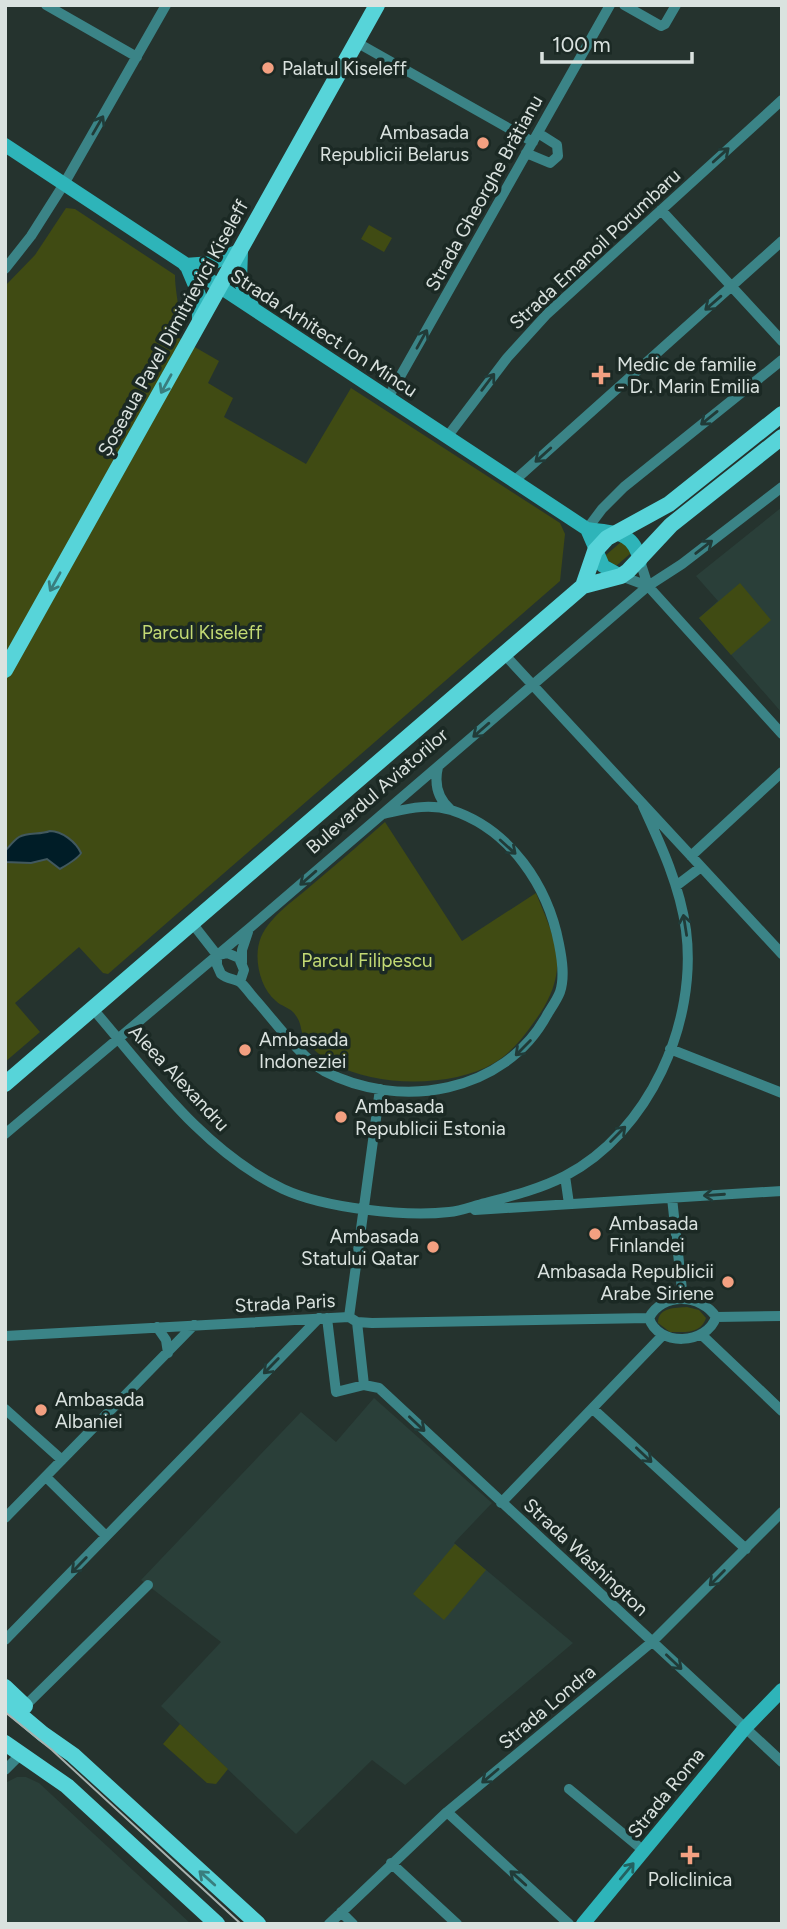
<svg xmlns="http://www.w3.org/2000/svg" width="787" height="1929" viewBox="0 0 787 1929" font-family="Figtree,sans-serif">
<style>
.built{fill:#2a3f39}
.green{fill:#404b13}
.water{fill:#001d27;stroke:#41585e;stroke-width:2}
.lines{fill:none;stroke-linecap:round;stroke-linejoin:round}
.street{stroke:#3b8487;stroke-width:10}
.secondary{stroke:#2eb4b9;stroke-width:14}
.primary{stroke:#57d4d9;stroke-width:16}
.tram{stroke:#a8b1ae;stroke-width:2}
.oneway{stroke:#213b38}
.oneway2{stroke:#397e7e}
.oneway3{stroke:#236160}
.poi-dot{fill:#f3a081;stroke:#1b2924;stroke-width:2.5}
.labels{text-anchor:middle;dominant-baseline:central;stroke-width:7;stroke-linejoin:round;paint-order:stroke}
.poi-label{font-size:19px;fill:#dae2df;stroke:#1b2924;text-anchor:start}
.street-label{font-size:19px;fill:#dae2df;stroke:#1b2924}
.park-label{font-size:19px;fill:#c3da74;stroke:#1b2924}
</style>
<rect width="100%" height="100%" fill="#25332e"/>
<path class="built" d="M782 507V713L699 618 718 601 696 576Z
M374 1398 492 1503 454 1543 573 1643 405 1785 372 1760 296 1834 161 1706 221 1642 141 1580 301 1412 336 1442Z
M17 1777H26L39 1783 191 1924H5V1783Z"/>
<path class="green" d="M66 208 75 209 175 275C175 299 184 312 172 334L219 361 208 383 233 398 224 417 306 464 351 388 560 523 565 534 560 581 108 974 103 973 79 947 15 1003 40 1032 5 1062V286L35 255Z
M369 225 392 238 384 252 361 239Z
M621 542 626 543 631 553 616 566 606 559V555Z
M740 583 771 620 731 655 699 618Z
M385 822 462 941 536 893C545 916 559 943 557 969 555 989 546 1006 534 1022 523 1038 511 1053 494 1063 452 1088 376 1087 334 1064 324 1058 308 1047 303 1036 300 1026 301 1021 293 1012 288 1007 281 1006 276 1001 259 987 253 956 261 937 271 915 295 900 313 884 337 864 361 843 385 822Z
M687 1307 699 1310 706 1318C701 1334 685 1332 670 1332L658 1323C658 1307 675 1308 687 1307Z
M455 1544 486 1570 444 1620 413 1594Z
M180 1724 228 1769 216 1784 207 1783 163 1744Z"/>
<path class="water" d="M50 831C62 831 76 842 81 853 79 858 65 866 60 869L47 859 31 863 5 862V851C10 846 13 841 19 837 28 832 40 835 50 831Z"/>
<g class="lines">
<path class="street" d="M46 5 137 57
M624 5 661 26 665 24 676 5
M356 42 533 142
M526 153 550 163 558 156 557 145 538 133
M661 210 782 341
M5 269 31 236 64 184 166 5
M388 398 610 5
M447 437 507 358 547 314 782 100
M514 481 782 241
M587 529 602 509 624 487 782 360
M640 561 648 586 782 734
M621 576 648 586
M504 654 782 954
M438 767C434 784 438 799 451 810
M691 856 782 772
M676 886 701 867
M192 923 217 955V965L221 974C227 979 235 979 240 982 245 986 250 994 254 998 273 1019 301 1058 324 1071 400 1111 505 1093 547 1015 551 1008 557 1000 560 992 565 977 562 959 559 944 548 886 510 829 451 810 427 803 407 809 383 814
M218 955 227 953 239 958 244 970 240 982
M242 963V950L248 932
M93 1009C149 1074 203 1151 283 1189 324 1208 405 1217 449 1212 461 1211 473 1206 485 1203 512 1196 540 1189 565 1176 649 1132 698 1023 686 930 680 886 661 845 643 806
M670 1049 782 1093
M5 1134 252 926 648 586 682 564 782 487
M565 1176 569 1204
M672 1198 683 1299
M475 1210 782 1191
M349 1317 380 1089
M716 1317 782 1316
M327 1318 336 1392 364 1385 379 1388 782 1762
M649 1318C658 1347 707 1345 716 1317
M649 1318C662 1292 701 1294 716 1317
M357 1322 364 1385
M157 1327 166 1340 168 1353
M702 1335 782 1411
M5 1336 349 1317 357 1322 372 1323 649 1318
M5 1409 62 1460
M593 1409 746 1549
M46 1477 106 1536
M501 1503 662 1336
M5 1518 194 1325
M5 1640 319 1318
M25 1706 148 1585
M5 1770 20 1755
M569 1789 644 1851
M447 1812 569 1924
M391 1863 457 1924
M341 1912 353 1924
M329 1924 447 1812 652 1642 782 1512"/>
<path class="secondary" d="M5 145 587 529C613 533 634 530 640 561
M241 252 240 281 252 306
M185 265 212 263 241 250
M188 269 199 295V323
M587 529 603 566 621 576
M583 1924 745 1728 782 1690"/>
<path class="primary" d="M583 586 595 551 607 538 669 504 782 414
M5 670 377 5
M5 1084 583 586 621 576 628 571 671 525 782 437
M5 1687 25 1706
M5 1702 43 1734 73 1755 258 1924
M5 1743 67 1786 217 1924"/>
<path class="tram" d="M5 1712 52 1750 241 1924"/>
</g>
<defs><path id="oneway-shaft" d="M-6 0H5M1.5-3L5.5 0L1.5 3" fill="none" stroke-width="1.6" stroke-linecap="round" stroke-linejoin="round" transform="scale(1.75)"/></defs>
<g class="oneway">
<use href="#oneway-shaft" transform="translate(98 125) rotate(-60)"/>
<use href="#oneway-shaft" transform="translate(721 155) rotate(-42)"/>
<use href="#oneway-shaft" transform="translate(713 303) rotate(139)"/>
<use href="#oneway-shaft" transform="translate(422 339) rotate(-61)"/>
<use href="#oneway-shaft" transform="translate(488 382) rotate(-53)"/>
<use href="#oneway-shaft" transform="translate(709 418) rotate(141)"/>
<use href="#oneway-shaft" transform="translate(543 455) rotate(138)"/>
<use href="#oneway-shaft" transform="translate(704 547) rotate(-38)"/>
<use href="#oneway-shaft" transform="translate(481 730) rotate(139)"/>
<use href="#oneway-shaft" transform="translate(508 847) rotate(42)"/>
<use href="#oneway-shaft" transform="translate(308 878) rotate(139)"/>
<use href="#oneway-shaft" transform="translate(685 925) rotate(-99)"/>
<use href="#oneway-shaft" transform="translate(523 1048) rotate(135)"/>
<use href="#oneway-shaft" transform="translate(618 1134) rotate(-45)"/>
<use href="#oneway-shaft" transform="translate(714 1195) rotate(176)"/>
<use href="#oneway-shaft" transform="translate(271 1366) rotate(134)"/>
<use href="#oneway-shaft" transform="translate(417 1424) rotate(43)"/>
<use href="#oneway-shaft" transform="translate(644 1455) rotate(43)"/>
<use href="#oneway-shaft" transform="translate(79 1565) rotate(134)"/>
<use href="#oneway-shaft" transform="translate(717 1578) rotate(135)"/>
<use href="#oneway-shaft" transform="translate(674 1662) rotate(43)"/>
<use href="#oneway-shaft" transform="translate(490 1776) rotate(140)"/>
<use href="#oneway-shaft" transform="translate(518 1878) rotate(-138)"/>
</g>
<g class="oneway2">
<use href="#oneway-shaft" transform="translate(166 384) rotate(119)"/>
<use href="#oneway-shaft" transform="translate(55 582) rotate(119)"/>
<use href="#oneway-shaft" transform="translate(207 1878) rotate(-138)"/>
</g>
<use class="oneway3" href="#oneway-shaft" transform="translate(627 1871) rotate(-50)"/>
<g class="poi-dot">
<circle cx="268" cy="68" r="7"/>
<circle cx="483" cy="143" r="7"/>
<path d="M597.5 364.5h7v7h7v7h-7v7h-7v-7h-7v-7h7z"/>
<circle cx="245" cy="1050" r="7"/>
<circle cx="341" cy="1117" r="7"/>
<circle cx="595" cy="1234" r="7"/>
<circle cx="433" cy="1247" r="7"/>
<circle cx="728" cy="1282" r="7"/>
<circle cx="41" cy="1410" r="7"/>
<path d="M686.5 1844.5h7v7h7v7h-7v7h-7v-7h-7v-7h7z"/>
</g>
<g class="labels">
<g class="poi-label">
<text x="282" y="68">Palatul Kiseleff</text>
<text x="469" y="132" text-anchor="end">Ambasada<tspan x="469" dy="22">Republicii Belarus</tspan></text>
<text x="617" y="364">Medic de familie<tspan x="617" dy="22">- Dr. Marin Emilia</tspan></text>
<text x="259" y="1039">Ambasada<tspan x="259" dy="22">Indoneziei</tspan></text>
<text x="355" y="1106">Ambasada<tspan x="355" dy="22">Republicii Estonia</tspan></text>
<text x="609" y="1223">Ambasada<tspan x="609" dy="22">Finlandei</tspan></text>
<text x="419" y="1236" text-anchor="end">Ambasada<tspan x="419" dy="22">Statului Qatar</tspan></text>
<text x="714" y="1271" text-anchor="end">Ambasada Republicii<tspan x="714" dy="22">Arabe Siriene</tspan></text>
<text x="55" y="1399">Ambasada<tspan x="55" dy="22">Albaniei</tspan></text>
<text x="690" y="1879" text-anchor="middle">Policlinica</text>
</g>
<g class="street-label">
<text transform="translate(484 193) rotate(-61)">Strada Gheorghe Brătianu</text>
<text transform="translate(595 249) rotate(-43)">Strada Emanoil Porumbaru</text>
<text transform="translate(173 328) rotate(-61)">Șoseaua Pavel Dimitrievici Kiseleff</text>
<text transform="translate(324 333) rotate(33)">Strada Arhitect Ion Mincu</text>
<text transform="translate(377 791) rotate(-41)">Bulevardul Aviatorilor</text>
<text transform="translate(179 1078) rotate(47)">Aleea Alexandru</text>
<text transform="translate(285 1303) rotate(-3)">Strada Paris</text>
<text transform="translate(586 1557) rotate(43)">Strada Washington</text>
<text transform="translate(547 1707) rotate(-40)">Strada Londra</text>
<text transform="translate(666 1793) rotate(-51)">Strada Roma</text>
</g>
<g class="park-label">
<text x="202" y="632">Parcul Kiseleff</text>
<text x="367" y="960">Parcul Filipescu</text>
</g>
</g>
<rect width="787" height="1929" fill="none" stroke="#dae2df" stroke-width="14"/>
<path d="M542 52v10h150v-10" fill="none" stroke="#dae2df" stroke-width="3.5"/>
<text x="552" y="52" font-size="21" fill="#dae2df" stroke="#1b2924" stroke-width="5" paint-order="stroke">100 m</text>
</svg>
